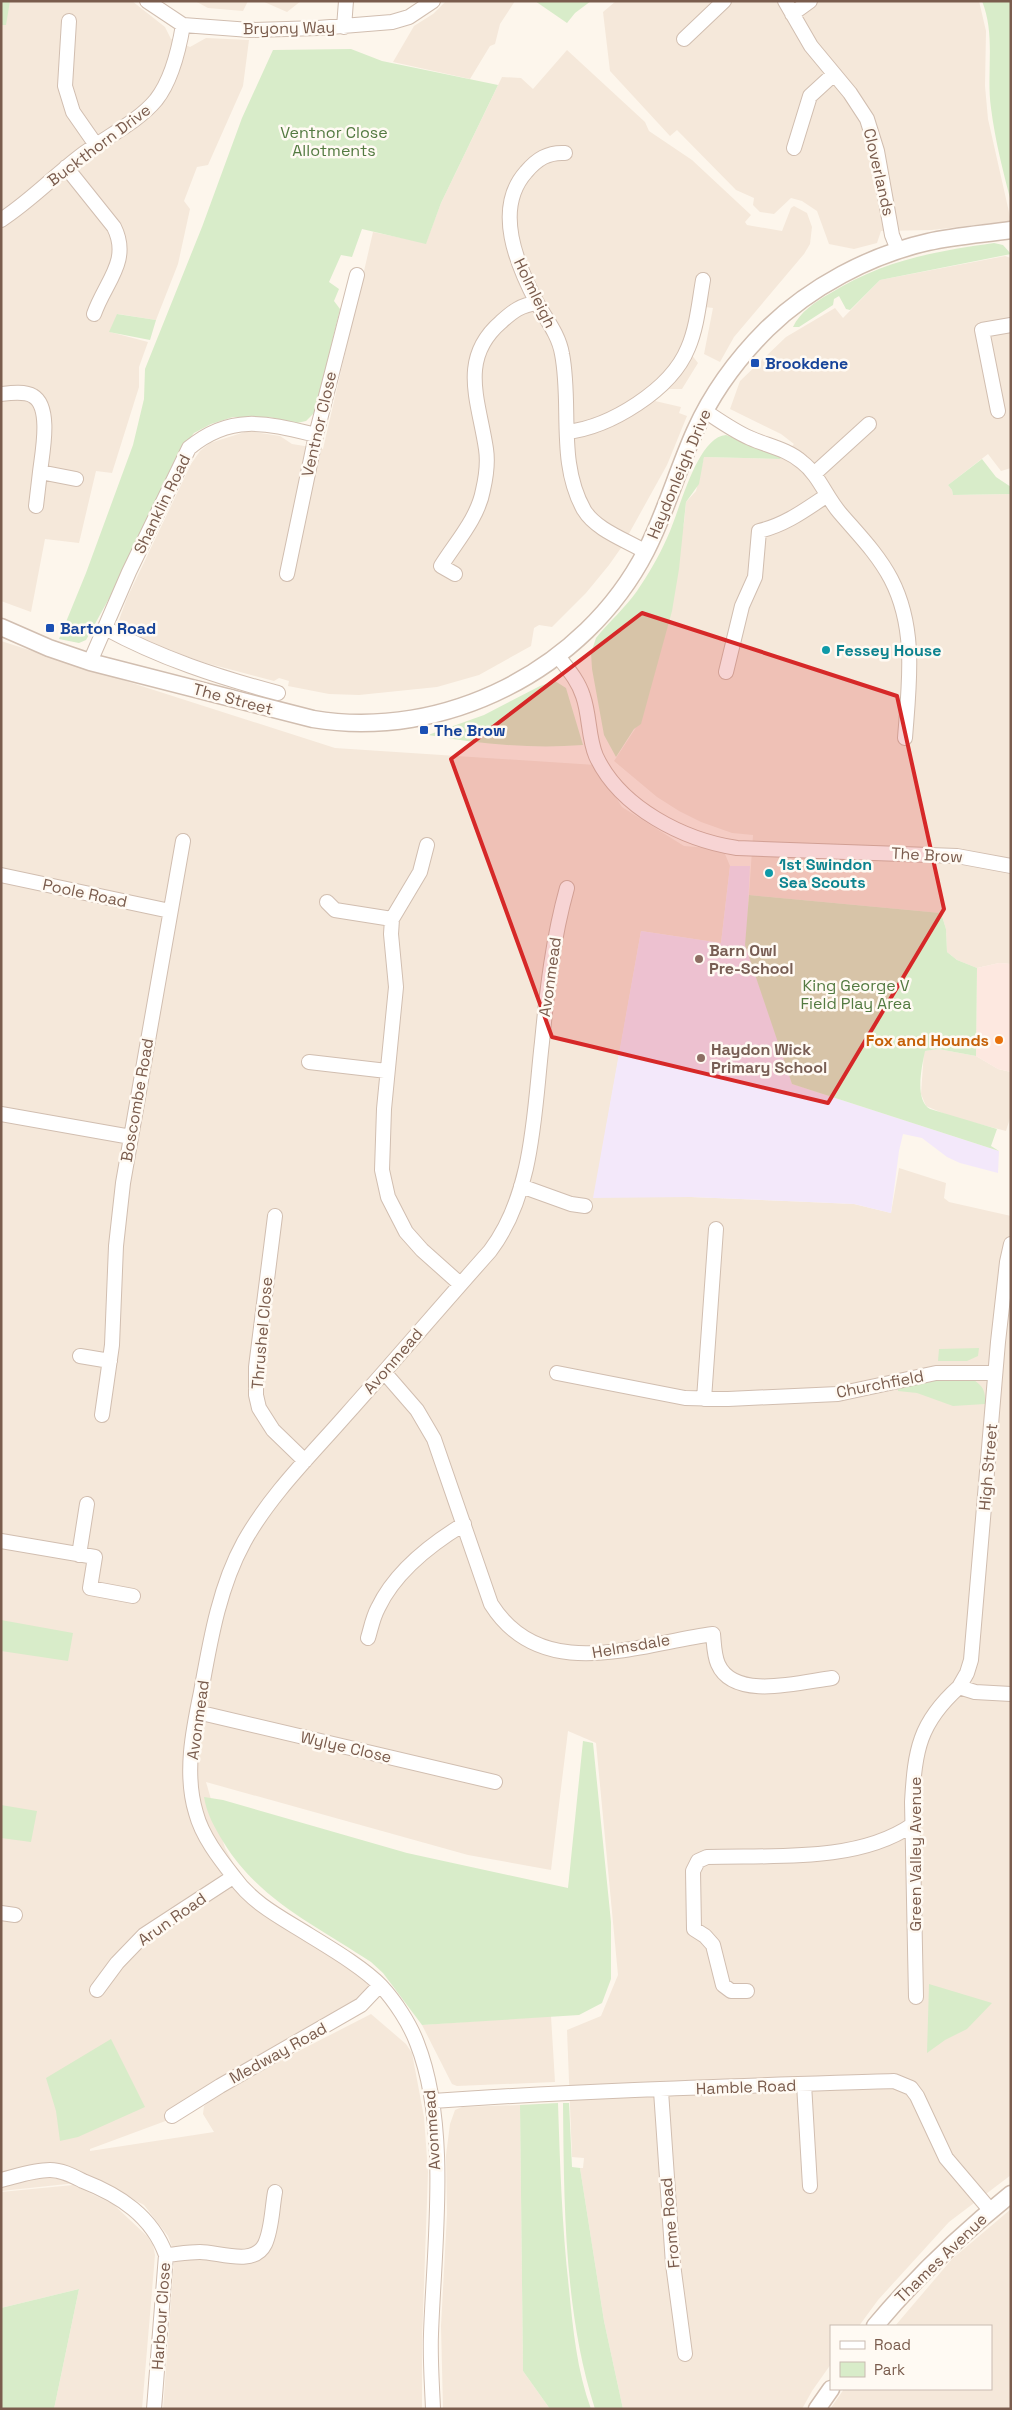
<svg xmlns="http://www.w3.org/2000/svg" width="1012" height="2410" viewBox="0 0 1012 2410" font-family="'Space Grotesk',sans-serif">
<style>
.residential{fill:#f5e8da}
.commercial{fill:#fde8e0}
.education{fill:#f3e8fa}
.green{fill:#d8ecc9}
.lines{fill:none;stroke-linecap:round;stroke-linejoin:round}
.minor-casing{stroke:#d1beb0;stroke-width:16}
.tertiary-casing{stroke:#d1beb0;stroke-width:19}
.minor{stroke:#fff;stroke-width:14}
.tertiary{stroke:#fff;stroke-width:16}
.marked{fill:#d62828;fill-opacity:0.2;stroke:#d62828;stroke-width:4;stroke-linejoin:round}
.transit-dot{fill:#1a4fb4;stroke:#fffaf3;stroke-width:2}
.culture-dot{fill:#0f9aa8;stroke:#fffaf3;stroke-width:2}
.education-dot{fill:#8d6e63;stroke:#fffaf3;stroke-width:2}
.food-dot{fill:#e8710a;stroke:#fffaf3;stroke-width:2}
.labels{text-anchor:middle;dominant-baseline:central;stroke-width:5;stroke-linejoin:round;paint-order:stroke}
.street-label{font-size:16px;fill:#7a5c4d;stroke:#fffaf3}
.park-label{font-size:16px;fill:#537a41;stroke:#fffaf3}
.transit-label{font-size:16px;font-weight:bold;fill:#164399;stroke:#fffaf3;text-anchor:start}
.culture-label{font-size:16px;font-weight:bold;fill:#0d838f;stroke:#fffaf3;text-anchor:start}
.education-label{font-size:16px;font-weight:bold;fill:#785e54;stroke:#fffaf3;text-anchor:start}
.food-label{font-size:16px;font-weight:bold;fill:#c56008;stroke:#fffaf3;text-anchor:end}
</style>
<rect width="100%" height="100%" fill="#fdf6ec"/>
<path class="residential" d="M4 1H132L165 27 171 39 190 47 206 38 249 40 243 86 208 165 197 167 184 201 190 209 178 264 156 320 118 314 110 332 148 342 139 367V387L112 473 96 471 79 543 45 539 31 612 1 601V19Z
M195 1H248L243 11 208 8Z
M262 1H301L287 12Z
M446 1H515L500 24 495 44 490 46 470 79 393 62 414 26 433 14Z
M616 1H979L986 31 985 86 988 119 1011 221 932 230 881 231 877 243 854 249 829 244 817 211 802 201 791 198 774 214 760 212 753 205 754 198 736 190 677 130 670 136 610 71 603 12Z
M567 50 645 122 649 131 692 160 751 215 745 222 747 225 782 231 791 208 794 206 807 213 812 227 810 244 804 254 734 337 720 362 704 354 713 308 705 307 691 354 698 363 682 389H669L655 401 681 407 679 413 687 416 667 465 621 548 609 565 586 593 552 627 539 625 534 628 531 646 479 675 437 687 359 695 329 694 288 686 289 681 279 678 274 681 206 663 177 653 123 630 119 620 127 598 191 464 200 451 210 443 248 431 280 436 292 444 323 449 373 232 426 243 441 203 502 77 521 78 533 89Z
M1005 256 1011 258V468L1001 471 988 454 948 485 952 490 953 495 1011 494V964L999 963 977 968 957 960 947 952 946 929 941 913 749 895 753 835 732 833 701 822 679 811 657 797 614 761 637 726 684 523 686 502 696 491 704 457 780 459 794 444 781 434 730 409 740 381 786 337 835 308 843 318 880 280Z
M1 641 335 748 596 765 622 807 684 846 723 849 730 866 721 943 641 931 594 1197H691L809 1202 854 1204 891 1213 899 1168 946 1183 944 1198 949 1202 1011 1216V2175L949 2222 878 2300 859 2326H831V2364L812 2391 802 2409H623L604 2321 580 2168H583L584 2158 572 2157 567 2030 601 2016 618 1975 596 1743 568 1731 551 1870 468 1855 206 1782 225 1848 254 1901 378 1990 179 2116 90 2149V2151L214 2132 203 2114 204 2106 221 2091 371 2014 406 2044 412 2053 424 2117 428 2172 422 2342V2409H163L174 2261 172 2247 168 2236 144 2205 87 2175 86 2182 1 2191Z
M938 1049 976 1056 998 1069 1011 1072V1115L1006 1131 952 1117 926 1106 921 1094 924 1051Z
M551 2016 555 2082 457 2086 452 2084 422 2025Z
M520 2105 523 2371 550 2409H443L441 2326 447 2214 446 2155 450 2124 455 2110 462 2107Z
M73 2185 113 2204 147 2236 153 2245 155 2255 142 2409H54L79 2289 1 2308V2192Z
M1011 2209V2409H830L844 2389H991V2326H895L952 2259Z"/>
<path class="commercial" d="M999 963 1011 964V1072L998 1069 976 1056 977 968Z"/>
<path class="education" d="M730 866H750L747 928 792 1084 999 1151 998 1173 960 1163 947 1157 922 1138 903 1134 899 1151 891 1213 854 1204 809 1202 691 1197 593 1198 641 931 721 943Z"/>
<path class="green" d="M1 1H10L6 25H1Z
M535 1H591L575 13 567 23Z
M982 1H1011V202C1003 171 995 140 991 108 986 72 996 36 982 1Z
M351 49 382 61 498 85 441 203 426 244 362 229 352 257 341 255 329 282 339 289 334 301 340 309 315 412 306 421 297 423 269 417H233L211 424 194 433 177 455 116 586 86 640 79 643 59 639 86 573 133 445 144 399 145 369 202 227 242 118 273 50Z
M994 243 1003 245 1011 254 880 280 850 310 846 309 839 296 834 299 833 305 799 327H793C800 312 815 302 829 294 884 260 932 252 994 243Z
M117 314 156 320 150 340 109 332Z
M726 435 783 456 780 459 704 457 699 484 686 502 679 569 672 611 641 724 634 729 616 757 604 735 592 669 591 653 596 638C609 622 625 608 637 591 648 575 659 556 667 538 679 514 696 437 726 435Z
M982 459 996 477 1011 487V494L953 495 952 490 948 485Z
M555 681 566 688 583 745C531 749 479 744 428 735L484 715 540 686Z
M749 895 941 913 946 929 947 952 957 960 977 968 976 1056 938 1049 925 1051C922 1066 914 1100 930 1109L997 1129 991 1146 999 1151 792 1084 745 945Z
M979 1348 978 1356 967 1361H938L939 1349Z
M968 1377C982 1384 986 1389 985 1404L953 1406 917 1393 898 1391V1388L918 1380Z
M1 1620 73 1633 68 1661 1 1651Z
M583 1741 593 1743 611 1922V1979L602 2003 579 2015 422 2025 383 1973 371 1962C317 1926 259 1900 224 1843 215 1828 207 1815 204 1797L223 1800 407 1853 568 1888Z
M1 1805 37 1811 31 1842 1 1838Z
M929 1984 992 2003 967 2029 945 2040 927 2053Z
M111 2039 145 2107 78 2137 60 2141 56 2111 46 2078Z
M558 2103C560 2165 562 2227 569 2289 573 2329 577 2371 591 2409H550L523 2371 520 2105Z
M563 2103H569L572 2167 580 2168 604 2321 623 2409H595C564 2312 564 2204 563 2103Z
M79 2289 54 2409H1V2308Z"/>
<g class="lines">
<g class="minor-casing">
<path id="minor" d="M147 1 183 25 250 30 318 28 392 22 409 17 433 1
M785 1 811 46 850 93 867 119 877 151 892 235 898 250
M792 14 810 1
M69 21 65 86 73 112 96 145
M344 27 346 1
M684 39 724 1
M794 148 810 96 834 74
M565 153C548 152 537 159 526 172 493 209 517 265 537 303 546 319 559 335 562 354 572 405 557 462 584 510 596 530 626 540 646 552
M66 167 114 227C131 261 105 282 94 314
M1 220C29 202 53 177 79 157 102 139 137 123 156 100 171 81 179 49 183 25
M1 394C10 393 25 391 33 396 52 407 42 454 40 472L76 479
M705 411C720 421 734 431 750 438 768 446 787 449 802 462 819 475 826 497 840 513 858 534 878 554 891 579 917 629 909 684 905 738
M998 411 982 330 1011 325
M567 432C610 427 671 390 688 348 697 327 699 303 703 280
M814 474 869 424
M36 506 40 472
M287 574 316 435 357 275
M455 574 441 566C456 542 478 518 483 490 486 477 488 462 486 449 479 401 458 359 501 322 513 311 521 305 537 303
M105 628C160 658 218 677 278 693
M557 655C567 668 578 680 583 696 590 716 588 737 596 756 620 808 684 840 737 848L957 856 1011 866
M90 662 129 572 189 448C231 413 267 423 316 435
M726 672 742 606 755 577 759 531C785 525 805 510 826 496
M427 845 420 872 392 919 391 934 396 987 384 1109 382 1170 388 1197 406 1232 422 1250 459 1283
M1 875 170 911
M327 902 335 910 392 919
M309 1062 387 1071
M1 1114 131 1137
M521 1186 571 1204 585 1206
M275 1216 256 1367V1395L259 1408 273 1430 305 1461
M80 1356 110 1361
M384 1372 417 1410 434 1439 491 1604C542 1685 638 1644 713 1634 714 1643 714 1655 718 1664 734 1701 801 1682 832 1678
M557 1373 685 1398 728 1399 838 1394 936 1373H995
M704 1399 716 1229
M102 1415 112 1345 116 1246 123 1183 183 841
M1 1541 95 1557 90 1588 133 1596
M79 1555 87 1504
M368 1638C371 1628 373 1617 378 1608 395 1572 431 1544 464 1524
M959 1687 967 1673 971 1660 998 1342 1007 1262 1011 1244
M197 1712 495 1782
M1 1913 15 1915
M97 1990 117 1963 144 1935 233 1877
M747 1991H731L723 1985 713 1945 705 1936 694 1929 693 1871 698 1861 707 1857C771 1855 857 1863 912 1825
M916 1997 912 1802C915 1750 919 1723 959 1687L975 1692 1011 1694
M804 2084 810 2186
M661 2091 673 2264 685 2354
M433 2101C586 2090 740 2086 894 2081L911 2088 917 2096 946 2158 991 2211
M172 2116 220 2086 361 2005 380 1985
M1 2180C17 2176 34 2170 50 2170 62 2170 73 2176 83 2181 119 2195 152 2216 166 2255L154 2409
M166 2255C177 2254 189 2252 200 2252 219 2252 254 2267 265 2244 272 2229 272 2208 275 2192
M433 2409C432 2384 430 2359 431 2334 434 2245 450 2127 417 2043 410 2024 395 2001 381 1986 364 1968 330 1948 309 1935 282 1918 253 1904 234 1877 219 1858 202 1836 196 1813 184 1774 193 1730 201 1692 210 1642 219 1587 244 1542 270 1495 311 1455 346 1415 395 1360 442 1305 490 1251 534 1193 534 1111 542 1042 547 990 553 938 567 888"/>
</g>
<g class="tertiary-casing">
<path id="tertiary" d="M1 627 49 648 90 662 313 719C444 741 585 670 646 551 666 512 677 471 695 431 712 393 738 358 767 329 810 287 870 255 928 242 955 236 983 234 1011 230
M875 2326C916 2277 961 2234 1011 2194
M817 2409 831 2389"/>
</g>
<use href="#minor" class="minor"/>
<use href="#tertiary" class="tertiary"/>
</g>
<path class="marked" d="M642 613 897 696 944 909 828 1103 552 1037 451 759Z"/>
<g class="transit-dot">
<rect x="750" y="358" width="10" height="10" rx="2.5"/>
<rect x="45" y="623" width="10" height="10" rx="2.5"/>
<rect x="419" y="725" width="10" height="10" rx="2.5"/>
</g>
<g class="culture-dot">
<circle cx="826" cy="650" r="5"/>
<circle cx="769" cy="873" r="5"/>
</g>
<g class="education-dot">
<circle cx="699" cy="959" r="5"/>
<circle cx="701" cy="1058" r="5"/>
</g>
<circle class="food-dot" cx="999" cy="1040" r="5"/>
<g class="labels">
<g class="street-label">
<text transform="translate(289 28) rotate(-1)">Bryony Way</text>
<text transform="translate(99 145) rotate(-37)">Buckthorn Drive</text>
<text transform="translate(879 172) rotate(77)">Cloverlands</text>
<text transform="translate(535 293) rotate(64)">Holmleigh</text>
<text transform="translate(319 424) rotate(-77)">Ventnor Close</text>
<text transform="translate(679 474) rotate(-67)">Haydonleigh Drive</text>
<text transform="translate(162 504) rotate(-64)">Shanklin Road</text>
<text transform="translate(233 699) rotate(15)">The Street</text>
<text transform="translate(927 855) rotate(3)">The Brow</text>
<text transform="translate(85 893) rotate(12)">Poole Road</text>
<text transform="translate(550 977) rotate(-82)">Avonmead</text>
<text transform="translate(137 1100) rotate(-80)">Boscombe Road</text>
<text transform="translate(262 1333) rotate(-85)">Thrushel Close</text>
<text transform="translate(393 1361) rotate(-49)">Avonmead</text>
<text transform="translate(880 1384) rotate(-11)">Churchfield</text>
<text transform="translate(988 1467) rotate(-85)">High Street</text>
<text transform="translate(631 1646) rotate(-10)">Helmsdale</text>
<text transform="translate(198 1720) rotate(-82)">Avonmead</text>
<text transform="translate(346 1747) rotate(13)">Wylye Close</text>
<text transform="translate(915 1854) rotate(-90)">Green Valley Avenue</text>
<text transform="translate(172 1919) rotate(-35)">Arun Road</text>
<text transform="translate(278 2053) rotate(-29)">Medway Road</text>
<text transform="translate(746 2087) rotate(-2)">Hamble Road</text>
<text transform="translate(432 2130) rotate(-94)">Avonmead</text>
<text transform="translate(670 2223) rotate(-95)">Frome Road</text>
<text transform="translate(941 2258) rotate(-44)">Thames Avenue</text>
<text transform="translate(161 2316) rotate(-86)">Harbour Close</text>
</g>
<g class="park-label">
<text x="334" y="132">Ventnor Close<tspan x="334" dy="18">Allotments</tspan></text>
<text x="856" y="985">King George V<tspan x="856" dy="18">Field Play Area</tspan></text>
</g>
<g class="transit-label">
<text x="765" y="363">Brookdene</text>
<text x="60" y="628">Barton Road</text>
<text x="434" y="730">The Brow</text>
</g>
<g class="culture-label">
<text x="836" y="650">Fessey House</text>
<text x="779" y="864">1st Swindon<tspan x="779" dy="18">Sea Scouts</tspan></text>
</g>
<g class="education-label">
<text x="709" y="950">Barn Owl<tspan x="709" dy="18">Pre-School</tspan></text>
<text x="711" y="1049">Haydon Wick<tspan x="711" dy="18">Primary School</tspan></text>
</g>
<g class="food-label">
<text x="989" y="1040">Fox and Hounds</text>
</g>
</g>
<rect width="1012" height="2410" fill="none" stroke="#7a5c4d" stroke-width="5"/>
<rect x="830" y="2325" width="162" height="65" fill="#fffaf3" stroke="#cabbb1"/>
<rect x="840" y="2341" width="25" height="8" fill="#ffffff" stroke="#cabbb1"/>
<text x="874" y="2350" font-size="15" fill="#7a5c4d">Road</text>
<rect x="840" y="2362" width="25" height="15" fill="#d8ecc9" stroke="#cabbb1"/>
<text x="874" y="2375" font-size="15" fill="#7a5c4d">Park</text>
</svg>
